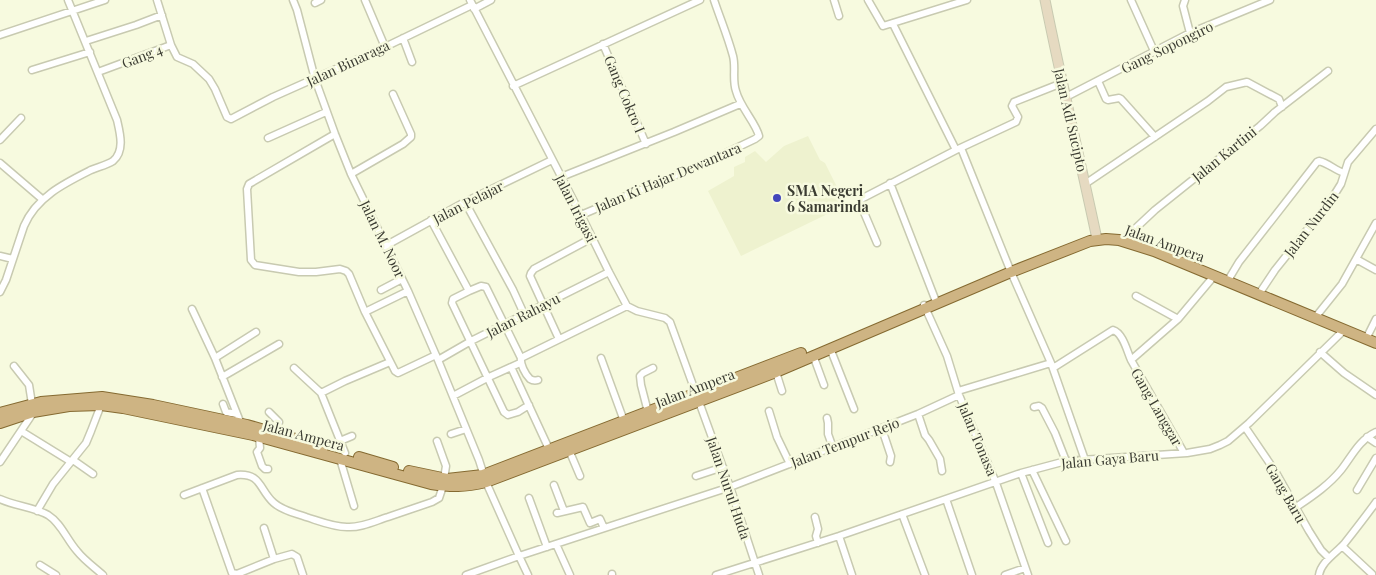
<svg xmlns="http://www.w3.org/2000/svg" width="1376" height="575" viewBox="0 0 1376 575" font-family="'Playfair Display',serif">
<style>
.built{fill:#eef2cf}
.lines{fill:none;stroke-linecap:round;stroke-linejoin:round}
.street-casing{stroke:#c8cab1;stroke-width:9}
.secondary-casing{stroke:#c8cab1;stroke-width:11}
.primary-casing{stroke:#856a31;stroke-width:12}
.street{stroke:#fff;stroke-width:6}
.secondary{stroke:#e6dac1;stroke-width:9}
.primary{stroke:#ceb483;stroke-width:10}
.poi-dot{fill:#4246bb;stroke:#f7fadf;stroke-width:2}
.labels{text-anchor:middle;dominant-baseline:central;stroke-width:5;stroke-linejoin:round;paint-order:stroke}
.street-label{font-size:14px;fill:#3b3c32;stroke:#f7fadf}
.poi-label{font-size:14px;font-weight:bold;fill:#3b3c32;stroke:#f7fadf;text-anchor:start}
</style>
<rect width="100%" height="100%" fill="#f7fadf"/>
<path class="built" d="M808 136 820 160 825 163 846 205 741 256 708 191 734 176V167L745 162V157L755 151 766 162 784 146Z"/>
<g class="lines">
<g class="street-casing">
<path id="street" d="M293 0 297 10 315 79 335 134 351 174 408 291 438 360 479 460 486 482 519 556 528 575
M365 0 385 47
M470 0 581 215 609 272 627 306 637 311 665 318 670 322 730 487 759 575
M834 0 839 16
M868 0 883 26 967 0
M1131 0 1154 51
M1185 0 1183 6 1190 33
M315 3 321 0
M474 9 491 0
M893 24 956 150
M0 35 105 0
M403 38 412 62
M86 41 136 25 162 15
M603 44 646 144
M171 45 177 57 193 64 209 79 215 89 227 117 231 119 273 97 385 47 472 5
M32 70 90 52
M98 72 171 45 157 0
M1098 81 1106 99 1108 100 1119 98 1121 99 1155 137
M513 86 700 0
M1066 97 1190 33 1270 0
M335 134 249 184 247 189 251 260 255 265 299 272H316L340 269 346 271 349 274 365 312 395 371 398 373 436 355
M268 138 326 112
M0 140 21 118
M961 148 1011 272 1051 363
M0 163 42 199
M351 174 403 144 411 137V134L393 94
M561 177 674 132 740 104
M890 183 937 304
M1085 184 1208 101 1226 87 1247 82 1279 99 1282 107
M465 202 513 290 524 314
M581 215 709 161 755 139 759 136C756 123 740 107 736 91 732 80 736 67 733 56 728 37 720 18 714 0
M431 220 469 291 481 286 486 287 521 358C520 364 525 374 530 379 533 381 535 381 538 380
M1123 240 1155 210 1260 126 1275 112 1328 71
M877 243 860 203 861 199 956 150 1016 122 1018 117 1012 106 1014 102 1062 83
M385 246 465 202 552 160
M0 256 13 259
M1356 259 1376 270
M1230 277 1239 262 1317 162 1319 161C1328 163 1335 170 1344 173
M381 290 402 279
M469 291 453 299 452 303 504 412 508 415 518 412 529 405
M0 292 6 280 24 226C36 197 65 183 91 170 98 167 107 165 113 161 125 151 120 133 117 120L68 0
M1259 294 1275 270 1331 200 1341 184 1348 162 1376 129
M1136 296 1178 319
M924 305 947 356 959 395 996 483 1028 575
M192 309 215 358 241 424
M365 312 408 291
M1318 314 1342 284 1376 223
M559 339 530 276 531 273 534 269 592 238
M1366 339 1376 319
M830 348 854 409
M1320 352 1344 373 1376 395
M813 355 824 385
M215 358 256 332
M521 358 627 306
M601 358 624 421
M438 360 471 341 609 272
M1131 360 1184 453
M14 366 29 385 32 404
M511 367 549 449
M294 368 321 393 345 453
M1053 368 1113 330C1123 333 1127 351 1131 360L1178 319 1214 276
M776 372 782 391
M222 377 279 344
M958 391 1051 363 1085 460
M321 393 345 381 390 362
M453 396 489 377 520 363
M223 404 226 412 237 414
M1034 407 1039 406 1042 408 1055 433 1066 461
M769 411 777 437 790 464
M269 412 279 422 276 433
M648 412 641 385 640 376 643 373 653 368
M918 414 925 435 929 440 940 459 942 471
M827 418 828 423V434L833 448
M1245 427 1275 471 1309 531 1321 550 1329 558
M882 429 891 456 890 462
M21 431 68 460
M451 434 466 429
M259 437 260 448 257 452 262 466 265 469H268
M1367 437 1376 443
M340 441 352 436
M437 441 446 466 444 479
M569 450 580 476
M340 459 354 506
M73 460 93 474
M0 462 33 413
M1032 470 1066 541
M1021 473 1048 543
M696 476 723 467
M554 485 564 511
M202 488 232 573 237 574 274 559 292 554 297 557 303 575
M1357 490 1376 458
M184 495 237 475C262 473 259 490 274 503 283 511 295 513 306 517 319 521 333 527 347 527 361 528 375 521 388 517 403 512 417 507 432 502L439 498 443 486
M529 498 547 547
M0 499C15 506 34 507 48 515 61 523 67 540 77 551 84 560 94 567 103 575
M946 499 972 575
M1295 508C1311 497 1328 486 1341 470 1352 456 1359 440 1376 432
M37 511 53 484 86 443 91 431 101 405
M557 513 583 507 590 523 600 519 604 528
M902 514 925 575
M815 517 818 529 816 536 818 543
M264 528 274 559
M839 536 852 575
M556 544 570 575
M1342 546 1372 574
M40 565 56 575
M612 574V575
M466 575 519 556 730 487 918 414 959 395
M716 575 839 536 1021 473 1066 461 1187 453 1210 449 1220 445 1228 441 1249 423 1344 330
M1005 575 1025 568
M1319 575C1321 562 1336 553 1344 544 1355 530 1366 516 1376 502"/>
</g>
<g class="secondary-casing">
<path id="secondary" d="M1045 0C1061 80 1080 159 1097 239"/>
</g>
<g class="primary-casing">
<path id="primary" d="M0 413 41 402 102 397 153 405 247 425 323 447
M0 423 33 412 69 406 101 405 123 408 253 435 431 484C452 487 464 487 486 482L776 372 1011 272 1090 241 1106 239 1119 240 1154 251 1376 343
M359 457 393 467
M409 471 447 479 483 475 801 353"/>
</g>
<use href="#street" class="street"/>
<use href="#secondary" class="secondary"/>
<use href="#primary" class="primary"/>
</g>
<circle class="poi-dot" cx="777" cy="198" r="5"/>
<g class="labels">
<g class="street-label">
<text transform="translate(1167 47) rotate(-26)">Gang Sopongiro</text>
<text transform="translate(142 56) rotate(-21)">Gang 4</text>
<text transform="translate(348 63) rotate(-25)">Jalan Binaraga</text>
<text transform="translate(625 94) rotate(67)">Gang Cokro I</text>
<text transform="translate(1071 120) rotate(77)">Jalan Adi Sucipto</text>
<text transform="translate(1224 154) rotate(-39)">Jalan Kartini</text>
<text transform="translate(668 177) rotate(-23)">Jalan Ki Hajar Dewantara</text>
<text transform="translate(468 202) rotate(-27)">Jalan Pelajar</text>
<text transform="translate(576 208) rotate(63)">Jalan Irigasi</text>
<text transform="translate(1311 224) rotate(-52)">Jalan Nurdin</text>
<text transform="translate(383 239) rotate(64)">Jalan M. Noor</text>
<text transform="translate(1165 243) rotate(20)">Jalan Ampera</text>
<text transform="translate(523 315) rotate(-27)">Jalan Rahayu</text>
<text transform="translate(695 388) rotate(-21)">Jalan Ampera</text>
<text transform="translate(1157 407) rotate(60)">Gang Langgar</text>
<text transform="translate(304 435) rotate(15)">Jalan Ampera</text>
<text transform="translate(978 439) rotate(67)">Jalan Tonasa</text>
<text transform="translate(845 442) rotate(-21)">Jalan Tempur Rejo</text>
<text transform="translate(1110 459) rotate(-5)">Jalan Gaya Baru</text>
<text transform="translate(729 488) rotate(71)">Jalan Nurul Huda</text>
<text transform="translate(1286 493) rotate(60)">Gang Baru</text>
</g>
<g class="poi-label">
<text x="787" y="190">SMA Negeri<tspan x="787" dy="16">6 Samarinda</tspan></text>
</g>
</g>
</svg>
